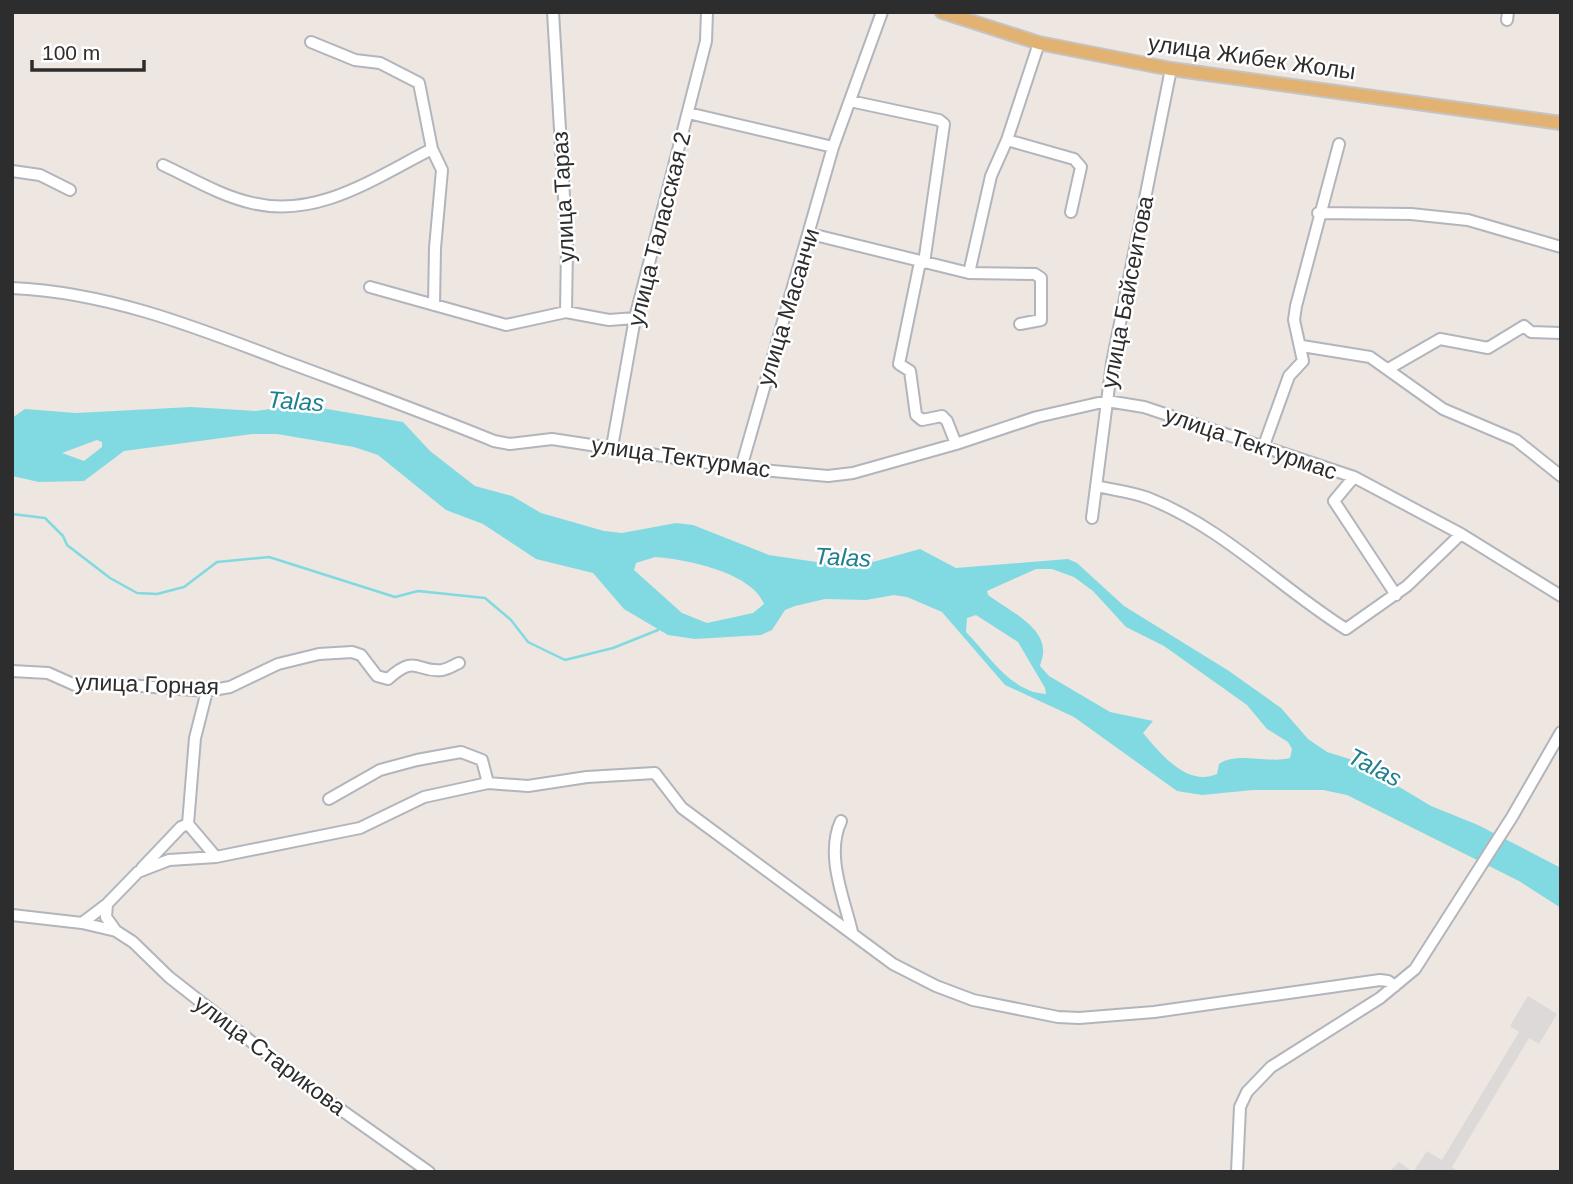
<svg xmlns="http://www.w3.org/2000/svg" width="1573" height="1184" viewBox="0 0 1573 1184" font-family="Helvetica,sans-serif">
<style>
.plaza{fill:#ddd9d8}
.water{fill:#81dae1;fill-rule:evenodd}
.lines{fill:none;stroke-linecap:round;stroke-linejoin:round}
.stream{stroke:#81dae1;stroke-width:2.5}
.minor-casing{stroke:#b2b5bb;stroke-width:14}
.major-casing{stroke:#c4c4c4;stroke-width:16}
.minor{stroke:#fff;stroke-width:10}
.major{stroke:#e1b272;stroke-width:12}
.labels{text-anchor:middle;dominant-baseline:central;stroke-width:5;stroke-linejoin:round;paint-order:stroke}
.street-label{font-size:23px;fill:#2d2d2d;stroke:#fff}
.water-label{font-size:24px;font-style:italic;fill:#1e7f90;stroke:#fff}
</style>
<rect width="100%" height="100%" fill="#ede6e1"/>
<path class="plaza" d="M1528 996 1557 1014 1539 1044 1529 1038 1452 1167 1459 1172H1391L1390 1171 1399 1162 1413 1172 1427 1151 1442 1160 1519 1032 1510 1026Z"/>
<path class="water" d="M291 406 315 407 403 422 430 451 475 486 512 496 541 513 604 531 622 533 676 523 693 525 769 555 843 566 862 565 920 549 956 568 1068 559 1077 563 1124 606 1229 671 1281 708 1308 739 1327 752 1356 761 1431 806 1478 825 1561 868V908L1519 881 1347 795 1323 790H1253L1202 795 1177 791 1074 717 1005 685 942 612 907 597 894 595 866 600 825 599 795 606 785 610 772 630 761 635 695 639 668 635 624 609 593 573 536 559 483 524 446 510 378 455 354 447 277 434H252L124 451 84 481 39 482 12 476V418L25 409 76 413 191 407 256 411ZM97 440 102 442V447L84 461 62 453ZM655 557C684 559 752 572 764 604L753 613 707 623 682 613 634 570 636 563ZM1036 569H1052L1074 577 1093 591 1126 627 1164 646 1247 705 1267 729 1288 742 1292 749 1290 758C1268 764 1237 751 1219 764L1217 774C1187 787 1161 754 1143 733L1153 721 1110 712 1049 676 1040 666C1041 661 1044 655 1043 649 1042 625 1005 608 988 595L987 591ZM976 615 1018 642 1045 688 1046 694C1010 692 989 655 966 632L967 618Z"/>
<g class="lines">
<path class="stream" d="M12 514 45 518 63 536 67 545 110 578 137 593 157 594 184 587 217 562 269 557 395 597 418 591 485 598 511 620 528 642 565 660 613 648 658 630"/>
<g class="minor-casing">
<path id="minor" d="M553 12 567 247 566 312 609 320 635 318
M1507 20 1508 12
M311 42 355 60 380 63 419 83 432 149
M850 101 939 120 944 124 924 263
M688 113 833 147
M1007 140 1074 159 1081 167 1071 212
M163 165C191 178 221 196 252 203 318 219 376 177 432 149L442 170 435 248 434 305
M12 171 40 175 70 190
M1318 213 1411 214 1468 220 1561 247
M811 234 969 273 1035 274 1041 278V320L1020 324
M920 262 899 364 910 371 916 415 922 420 942 416 947 421 956 444
M969 273 991 176 1007 140 1039 43
M370 287 506 325 566 312
M12 288C106 292 193 326 279 359 351 386 423 412 494 441L510 444 552 439 741 468 828 476 853 473 956 444 1037 417 1107 401 1144 407 1354 477 1461 534 1561 596
M1302 346 1370 357 1443 409 1516 440 1561 476
M1388 369 1440 339 1488 348 1524 326 1531 332 1561 333
M612 447 635 318 706 41 707 12
M1263 448 1289 376 1303 361 1294 320 1296 306 1339 144
M741 468 833 147 882 12
M1354 477 1334 501 1396 595
M1096 486C1113 490 1132 492 1148 498 1224 528 1279 587 1346 629L1407 586 1461 534
M1092 518 1112 363 1171 69
M12 671 48 673 75 685 101 683 207 691 230 687 278 664 319 654 352 652 361 655 377 676 388 679C417 653 416 673 442 670 448 669 454 665 459 663
M329 799 380 770 417 760 461 752 482 760 488 783
M841 821C825 855 844 898 852 932
M188 824 216 857
M142 868 181 827 188 824 195 738 207 691
M12 915 82 923 116 931 133 942 169 977 313 1090 429 1172
M82 923 107 904
M116 931 106 917 107 904 138 872 169 860 216 857 360 828 424 797 488 783 528 786 587 777 655 773 682 808 893 964 936 986 973 1000 1058 1017 1079 1018 1154 1012 1380 980 1388 981 1395 986
M1237 1172 1240 1107 1247 1092 1271 1067 1380 998 1415 969 1512 817 1561 732"/>
</g>
<g class="major-casing">
<path id="major" d="M942 12 1039 43 1171 69 1561 123"/>
</g>
<use href="#minor" class="minor"/>
<use href="#major" class="major"/>
</g>
<g class="labels">
<g class="street-label">
<text transform="translate(1252 57) rotate(8)">улица Жибек Жолы</text>
<text transform="translate(563 197) rotate(-93)">улица Тараз</text>
<text transform="translate(659 229) rotate(-76)">улица Таласская 2</text>
<text transform="translate(1127 292) rotate(-79)">улица Байсеитова</text>
<text transform="translate(788 307) rotate(-73)">улица Масанчи</text>
<text transform="translate(1251 443) rotate(19)">улица Тектурмас</text>
<text transform="translate(681 457) rotate(8)">улица Тектурмас</text>
<text transform="translate(147 684) rotate(2)">улица Горная</text>
<text transform="translate(270 1055) rotate(37)">улица Старикова</text>
</g>
<g class="water-label">
<text transform="translate(296 401) rotate(4)">Talas</text>
<text transform="translate(843 557) rotate(3)">Talas</text>
<text transform="translate(1375 767) rotate(27)">Talas</text>
</g>
</g>
<rect width="1573" height="1184" fill="none" stroke="#2d2d2d" stroke-width="28"/>
<path d="M32 60v10h112v-10" fill="none" stroke="#2d2d2d" stroke-width="3.5"/>
<text x="42" y="60" font-size="21" fill="#2d2d2d" stroke="#ffffff" stroke-width="5" paint-order="stroke">100 m</text>
</svg>
